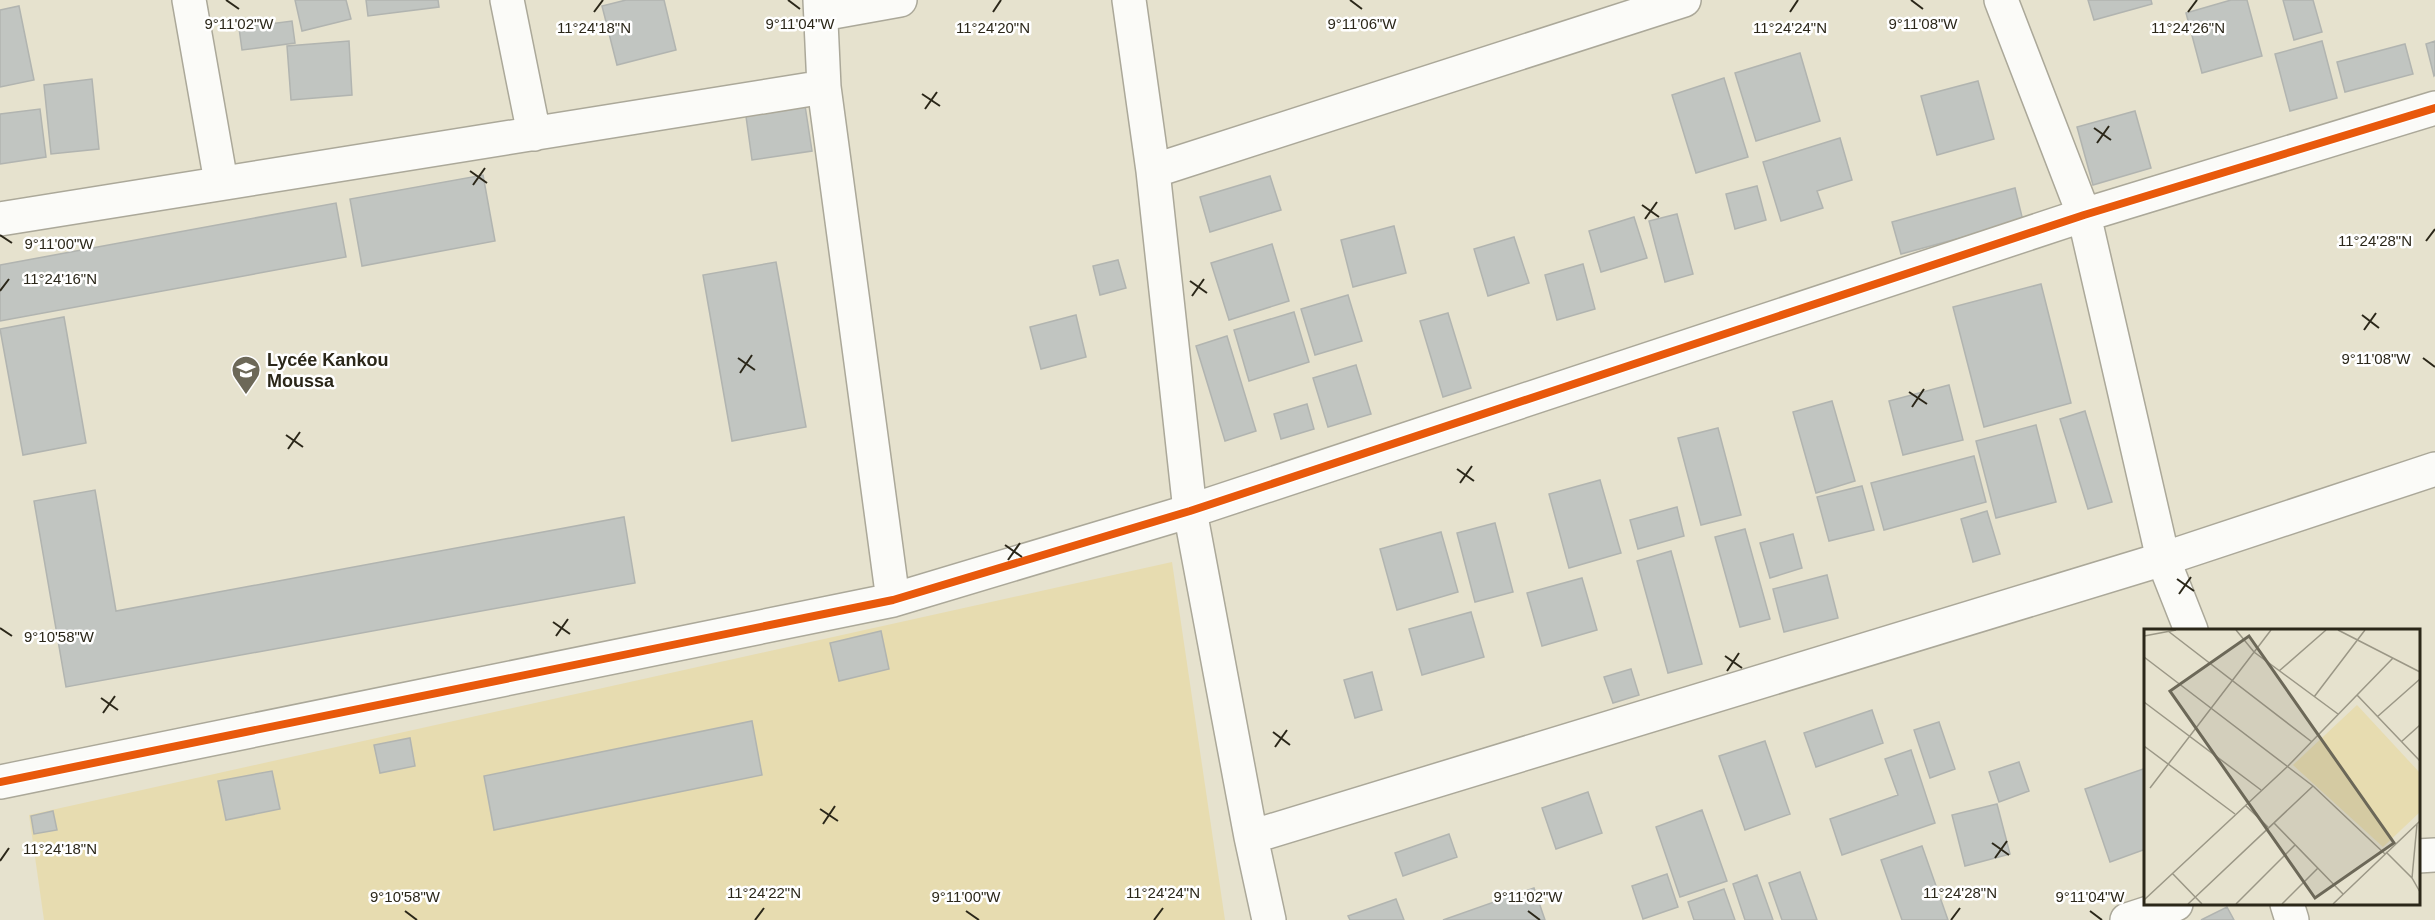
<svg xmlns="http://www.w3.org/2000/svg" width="2435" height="920" viewBox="0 0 2435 920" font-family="Helvetica,sans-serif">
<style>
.green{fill:#e7dcb0}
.building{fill:#c1c5c1;stroke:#b1b4b0;stroke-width:1.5}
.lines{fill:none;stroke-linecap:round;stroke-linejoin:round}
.street-casing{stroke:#aba899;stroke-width:36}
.street{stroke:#fbfbf8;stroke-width:33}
.cycleway-casing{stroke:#fff;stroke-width:11}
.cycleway{stroke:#e8590c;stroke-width:8}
.ticks{fill:none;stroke:#2b2719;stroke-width:2}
.labels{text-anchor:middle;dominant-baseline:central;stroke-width:5;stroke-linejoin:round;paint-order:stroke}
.poi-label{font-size:18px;font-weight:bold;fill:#2b2719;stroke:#fff;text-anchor:start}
.inset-road{fill:none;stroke:#9b9786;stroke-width:1.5}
.view{fill:#6c6858;fill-opacity:0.15;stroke:#6c6858;stroke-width:3}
.inset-edge{fill:none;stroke:#2b2719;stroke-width:3}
.ticks-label{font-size:15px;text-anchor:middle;fill:#2b2719;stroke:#fff;stroke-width:5;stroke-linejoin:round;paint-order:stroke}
</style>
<rect width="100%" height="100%" fill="#e6e2ce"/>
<path class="green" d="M1172 562 1225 920H44L29 815Z"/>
<path class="building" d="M295 0H346L351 19 302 31Z
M366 0H438L439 7 368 16Z
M626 0H664L676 50 617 65 602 6Z
M2088 0H2151L2152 4 2094 20Z
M2231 0H2247L2262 56 2202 73 2186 13Z
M2283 0H2313L2322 32 2294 40Z
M19 6 34 80 0 87V10Z
M292 21 295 43 242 50 239 28Z
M349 41 352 95 291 100 287 46Z
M2322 41 2337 98 2290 111 2275 54Z
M2435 41V75L2434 76 2426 44Z
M2405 44 2413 74 2345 92 2337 62Z
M1800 53 1820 121 1756 141 1735 73Z
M1724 78 1748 157 1696 173 1672 95Z
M92 79 99 149 51 154 44 85Z
M1978 81 1994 139 1937 155 1921 96Z
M804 99 812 151 752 160 745 109Z
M40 109 46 157 0 164V114Z
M2135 111 2151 168 2093 185 2077 127Z
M1840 138 1852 180 1817 191 1823 208 1781 221 1763 162Z
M483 175 495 241 362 266 350 199Z
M1270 176 1281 210 1210 232 1200 197Z
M1757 186 1766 220 1735 229 1726 194Z
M2015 188 2023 221 1901 254 1892 222Z
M336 203 346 257 0 321V265Z
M1677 214 1693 274 1665 282 1649 221Z
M1634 217 1647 258 1601 272 1589 231Z
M1394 226 1406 273 1353 287 1341 240Z
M1514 237 1529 283 1488 296 1474 249Z
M1272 244 1289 301 1229 320 1211 263Z
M1118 260 1126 288 1100 295 1093 266Z
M776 262 806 427 732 441 703 275Z
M1583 264 1595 309 1557 320 1545 275Z
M2041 284 2071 403 1984 427 1953 307Z
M1348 295 1362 341 1315 355 1301 309Z
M1294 312 1309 362 1249 381 1234 330Z
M1448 313 1471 388 1443 397 1420 321Z
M1076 315 1086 357 1041 369 1030 327Z
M64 317 86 443 23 455 0 329Z
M1227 336 1256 431 1225 441 1196 346Z
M1356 365 1371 414 1328 427 1313 378Z
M1949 385 1963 440 1903 455 1889 401Z
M1832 401 1855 481 1816 493 1793 412Z
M1307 404 1314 429 1281 439 1274 414Z
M2085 411 2112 502 2088 509 2060 419Z
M2036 425 2056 502 1996 518 1976 441Z
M1718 428 1741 515 1701 525 1678 438Z
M1974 456 1986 502 1884 530 1871 483Z
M1600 480 1621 553 1569 568 1549 494Z
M1862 486 1874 530 1829 541 1817 497Z
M95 490 116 611 624 517 635 583 66 687 34 501Z
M1677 507 1684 536 1638 549 1630 520Z
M1987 511 2000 554 1973 562 1961 519Z
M1495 523 1513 592 1475 602 1457 533Z
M1745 529 1770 619 1740 627 1715 537Z
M1441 532 1458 592 1397 610 1380 549Z
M1793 534 1802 568 1770 578 1760 543Z
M1671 551 1702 664 1668 673 1637 561Z
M1827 575 1838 618 1784 632 1773 589Z
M1582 578 1597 630 1542 646 1527 593Z
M1471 612 1484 657 1422 675 1409 629Z
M881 631 889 669 839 681 830 643Z
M1631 669 1639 695 1613 703 1604 677Z
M1372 672 1382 710 1355 718 1344 680Z
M1872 710 1883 743 1816 767 1804 733Z
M752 721 762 775 494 830 484 776Z
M1939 722 1955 769 1930 778 1914 730Z
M410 738 415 766 380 773 374 745Z
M1765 741 1790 814 1745 830 1719 756Z
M1911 750 1935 823 1842 855 1830 819 1898 795 1885 759Z
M2019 762 2029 791 1999 802 1989 772Z
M2146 768V849L2110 862 2085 789Z
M272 771 280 809 226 820 218 781Z
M1588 792 1602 833 1556 849 1542 808Z
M1997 804 2010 854 1965 866 1952 815Z
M1702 810 1727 881 1680 897 1656 827Z
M53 811 57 830 34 834 31 816Z
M1449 834 1457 857 1403 876 1395 853Z
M1922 846 1948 920H1902L1881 860Z
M1800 872 1817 920H1782L1769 883Z
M1667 874 1678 907 1643 919 1632 886Z
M1757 875 1773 920H1745L1733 884Z
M1534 888 1545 920H1443Z
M1724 889 1735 920H1694L1688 902Z
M1396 899 1404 920H1350L1348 916Z
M2227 907 2234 920H2201Z"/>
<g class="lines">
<g class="street-casing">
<path id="street" d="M189 0 221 182
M507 0 534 134
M820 0 824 87 893 600
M1129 0 1153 171 1190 511 1251 837 1269 920
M2001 0 2084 215 2163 559 2191 630
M822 14 900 0
M1153 171 1684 0
M0 219 824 87
M0 782 893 600 1190 511 2084 215 2435 108
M1251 837 2163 559 2435 469
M2418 856 2435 855
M2287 904 2292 920
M2127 920 2176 904"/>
</g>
<use href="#street" class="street"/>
<g class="cycleway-casing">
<path id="cycleway" d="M0 782 893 600 1190 511 2084 215 2435 108"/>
</g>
<use href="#cycleway" class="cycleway"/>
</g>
<path class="ticks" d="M226 0 239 9M788 0 800 9M1350 0 1362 9M1911 0 1923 9M594 12 603 0M993 12 1001 0M1790 12 1798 0M2188 12 2197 0M922 94 940 106M925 109 937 92M2094 128 2111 140M2097 143 2109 126M470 171 487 183M473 185 485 168M1642 205 1659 217M1645 219 1657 202M0 235 12 243M2426 241 2435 229M1190 281 1207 293M0 291 9 279M1192 296 1204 279M2362 315 2379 328M2364 330 2376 313M738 358 755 370M2423 358 2435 367M740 373 752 355M1909 392 1927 404M1912 407 1924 389M286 435 303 447M288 449 300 432M1457 469 1474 481M1460 483 1472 466M1005 545 1022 557M1008 560 1020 543M2177 579 2194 591M2179 594 2191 577M553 622 570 634M0 628 12 636M556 636 568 619M1725 656 1742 668M1727 671 1739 653M101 698 118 710M103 713 115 696M1273 732 1290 745M1275 747 1287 730M820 809 838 821M823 824 835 806M1992 843 2009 855M1995 858 2007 841M0 861 9 848M405 911 417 920M966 911 979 920M1528 911 1540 920M2090 911 2102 920M755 920 764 908M1154 920 1163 908M1951 920 1960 908"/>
<defs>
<g id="school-pin" transform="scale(1.5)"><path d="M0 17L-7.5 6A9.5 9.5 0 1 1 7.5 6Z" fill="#6c6858" stroke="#fff"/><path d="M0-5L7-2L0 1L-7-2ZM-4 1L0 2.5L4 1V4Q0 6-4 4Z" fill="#fff"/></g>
</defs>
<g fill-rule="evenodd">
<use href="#school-pin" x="246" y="370"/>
</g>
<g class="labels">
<g class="poi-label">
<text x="267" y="360">Lycée Kankou<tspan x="267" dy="21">Moussa</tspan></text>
</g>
</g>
<g transform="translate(2144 629)">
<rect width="276" height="276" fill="#e6e2ce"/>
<path d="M213 76 276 144V183L239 218 149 136Z" fill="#e7dcb0"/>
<path class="inset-road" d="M92 1 110 23 194 85M194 1 276 43M24 2 168 113M0 7 32 1M0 28 169 157 241 225M135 42 182 1M213 66 276 132M170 68 221 1M0 73 117 161M233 88 276 50M257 113 276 96M0 117 91 185M6 159 127 1M101 176 124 198M130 194 199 265M242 223 268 249 276 263M28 244 58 275M268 249 273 195M0 271 144 137 249 29M44 275 169 157M92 275 151 216M138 275 174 239M189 275 276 192"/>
<path class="view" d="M105 7 250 214 171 269 26 62Z"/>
<rect width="276" height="276" class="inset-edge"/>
</g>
<g class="ticks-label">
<text x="1362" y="29">9°11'06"W</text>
<text x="239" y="29">9°11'02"W</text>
<text x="800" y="29">9°11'04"W</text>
<text x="1923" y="29">9°11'08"W</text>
<text x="594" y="33">11°24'18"N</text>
<text x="993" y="33">11°24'20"N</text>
<text x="1790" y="33">11°24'24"N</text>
<text x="2188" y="33">11°24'26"N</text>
<text x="2375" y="246">11°24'28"N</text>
<text x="59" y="249">9°11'00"W</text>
<text x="60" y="284">11°24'16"N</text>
<text x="2376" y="364">9°11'08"W</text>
<text x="59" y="642">9°10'58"W</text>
<text x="60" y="854">11°24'18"N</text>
<text x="764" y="898">11°24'22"N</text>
<text x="1163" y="898">11°24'24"N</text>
<text x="1960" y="898">11°24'28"N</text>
<text x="405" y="902">9°10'58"W</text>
<text x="966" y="902">9°11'00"W</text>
<text x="1528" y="902">9°11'02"W</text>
<text x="2090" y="902">9°11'04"W</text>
</g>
</svg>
